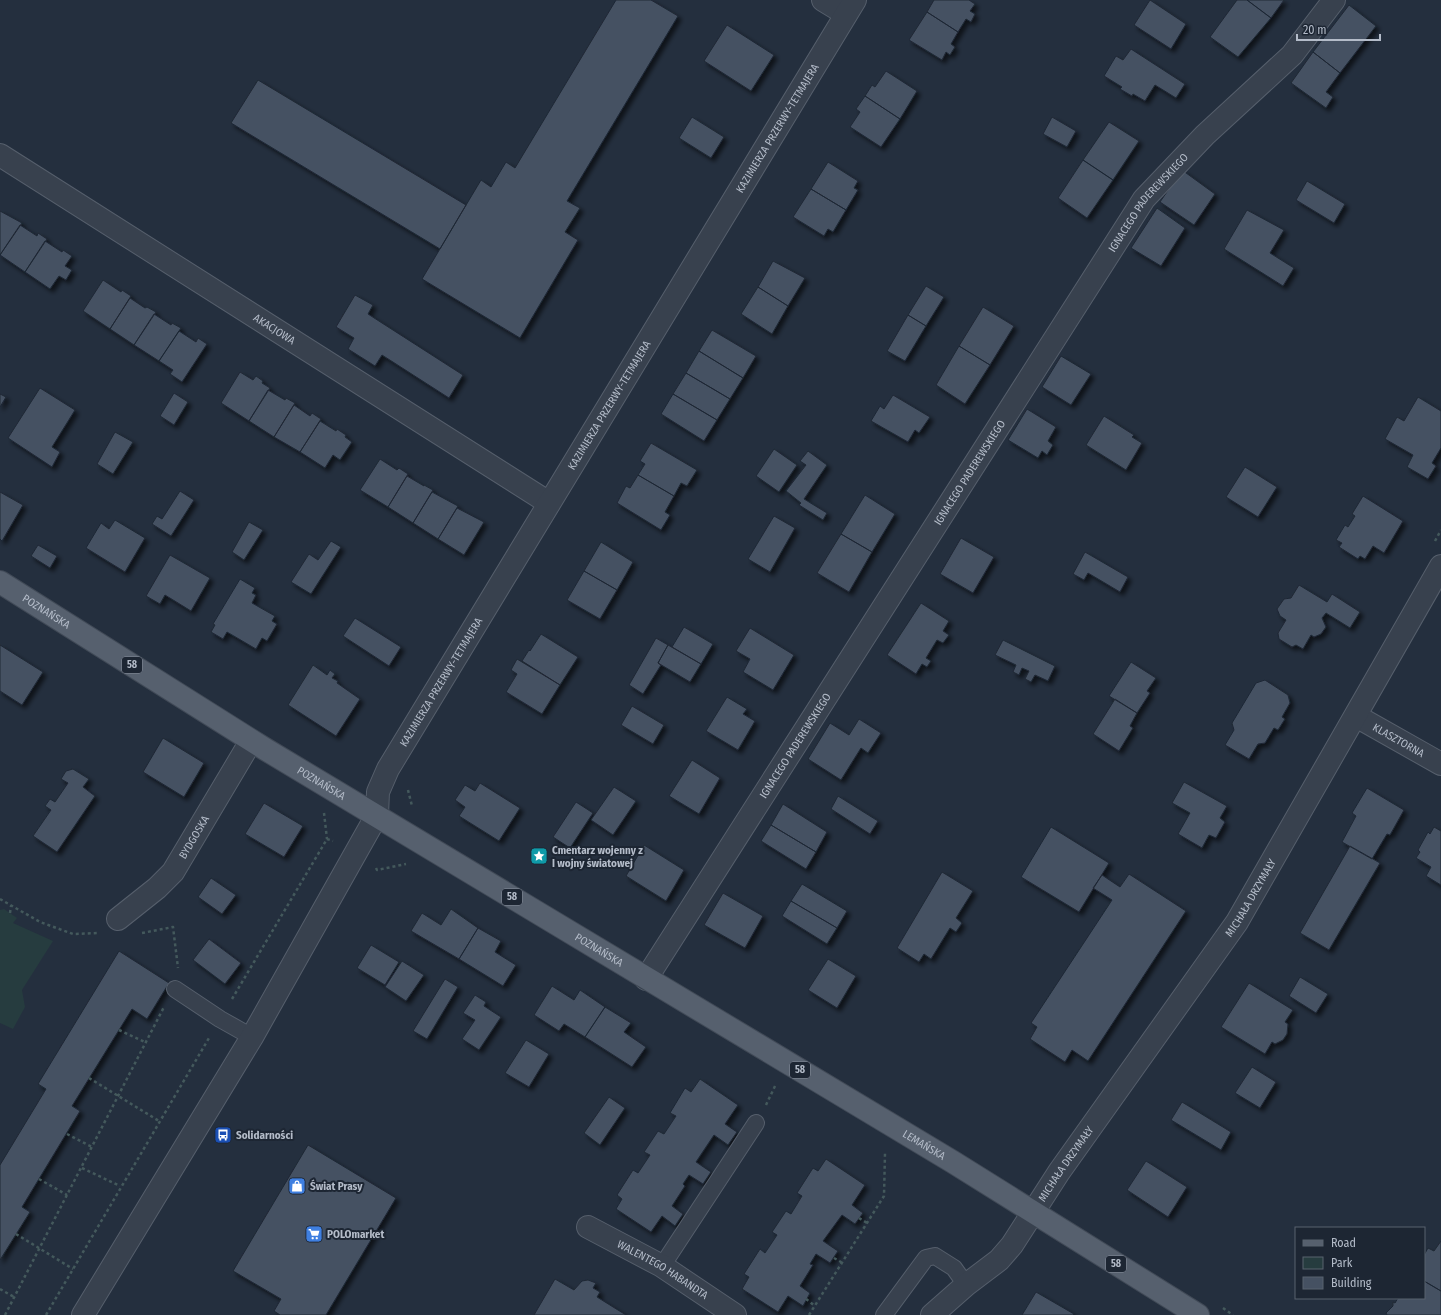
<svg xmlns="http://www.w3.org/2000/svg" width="1441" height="1315" viewBox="0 0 1441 1315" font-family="'Fira Sans Condensed',sans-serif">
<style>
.green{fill:#263c3f}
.building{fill:#455162;stroke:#1f2835;filter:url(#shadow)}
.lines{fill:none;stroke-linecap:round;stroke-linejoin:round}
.service-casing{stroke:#565f6c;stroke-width:18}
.minor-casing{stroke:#565f6c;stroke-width:24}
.primary-casing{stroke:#414a57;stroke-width:24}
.path{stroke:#44595c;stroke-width:2.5;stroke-dasharray:3 3;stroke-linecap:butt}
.service{stroke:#38414e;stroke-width:16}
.minor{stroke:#38414e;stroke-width:22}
.primary{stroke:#56606e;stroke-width:22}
.labels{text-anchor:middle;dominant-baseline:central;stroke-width:4;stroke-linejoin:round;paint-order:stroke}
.shield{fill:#1d2633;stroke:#878f9c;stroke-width:1}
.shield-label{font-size:10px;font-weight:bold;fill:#b4bcc9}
.street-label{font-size:11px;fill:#b4bcc9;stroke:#1d2633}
.poi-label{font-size:11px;font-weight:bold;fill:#b4bcc9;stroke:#1d2633;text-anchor:start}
</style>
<defs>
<filter id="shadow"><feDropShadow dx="3.5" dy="3.5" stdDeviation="2" flood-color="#0009"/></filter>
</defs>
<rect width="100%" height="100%" fill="#242f3e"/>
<path class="green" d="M4 909 17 918 13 923 53 941 22 990 25 1007 13 1029 0 1023V910Z"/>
<path class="building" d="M616 0H651L678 16 567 201 580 208 565 232 578 240 520 338 422 279 481 180 491 187 506 162 515 168Z
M934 0H969L975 4 970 11 975 14 971 22 966 19 958 32 927 12Z
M1150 0 1186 24 1171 49 1134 25Z
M1237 0H1247L1271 18 1238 57 1210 37Z
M1247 0H1284L1271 18Z
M1349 5 1376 26 1340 73 1313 52Z
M927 12 958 32 951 44 955 47 950 55 946 52 942 60 909 40Z
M727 25 774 55 751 91 704 61Z
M1131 49 1185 84 1176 98 1155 85 1145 101 1133 94 1132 96 1120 89 1122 87 1104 76 1116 56 1123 60Z
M1313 52 1340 73 1326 92 1333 97 1326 108 1291 83Z
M886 71 917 91 900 119 865 96 872 85 875 87Z
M258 80 466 205 440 249 231 123Z
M865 96 900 119 881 147 850 127 860 112 856 109Z
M692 117 724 137 711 158 679 138Z
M1052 117 1076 131 1067 147 1043 134Z
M1109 122 1139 141 1113 180 1083 160Z
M1083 160 1113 180 1087 218 1058 198Z
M828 162 858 181 854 188 858 190 846 210 811 189Z
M1182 170 1215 194 1194 225 1160 202Z
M1307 181 1345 204 1334 223 1296 200Z
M811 189 846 210 833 232 828 229 824 236 793 217Z
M1157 208 1185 228 1161 266 1131 248Z
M1247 210 1284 230 1270 253 1294 268 1283 286 1224 249Z
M0 211 22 223 0 255Z
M20 225 37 236 38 233 47 239 25 272 0 255Z
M45 241 62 252 63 250 72 256 65 266 72 270 66 280 59 276 50 289 25 272Z
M773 261 805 278 788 306 758 287Z
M103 280 121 292 122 290 131 296 110 329 83 311Z
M926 286 944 297 926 326 908 315Z
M758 287 788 306 772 334 741 314Z
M355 295 373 305 368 314 463 375 449 398 382 355 375 366 348 349 354 338 336 327Z
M130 298 145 308 147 307 156 312 134 345 110 329Z
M983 307 1014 326 990 365 959 346Z
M154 314 171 325 172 323 181 328 159 361 134 345Z
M908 315 926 326 905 361 887 351Z
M712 330 756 356 743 378 699 351Z
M179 331 196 342 198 338 207 344 182 382 170 374 173 370 159 361Z
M959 346 990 365 965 404 936 385Z
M699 351 743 378 730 399 686 373Z
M1061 356 1091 374 1071 405 1042 387Z
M240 372 253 380 256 376 263 381 262 383 270 388 249 421 221 403Z
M686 373 730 399 717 420 673 394Z
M40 388 75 410 52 447 60 452 52 467 8 438Z
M268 390 285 400 286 398 295 403 274 437 249 421Z
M174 393 188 402 174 425 160 416Z
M0 394 6 397 0 407Z
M673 394 717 420 704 441 661 414Z
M893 395 930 417 919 433 915 430 908 442 871 421 880 406 884 409Z
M1418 397 1441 411V448L1432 463 1436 466 1428 479 1407 467 1413 455 1385 439 1397 417 1404 421Z
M294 405 310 416 312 413 321 419 300 452 274 437Z
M1027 409 1056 427 1048 441 1053 445 1047 455 1042 451 1038 458 1008 440Z
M1104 416 1134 435 1132 437 1142 443 1126 470 1086 445Z
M320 421 336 431 337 429 346 435 345 437 352 442 340 460 333 455 325 468 300 452Z
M115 432 133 442 113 474 97 464Z
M651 443 697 470 687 486 681 483 674 496 638 475 645 464 640 461Z
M774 449 797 465 779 492 756 476Z
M808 451 827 465 804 499 827 513 823 520 799 505 801 503 786 491 806 465 800 461Z
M380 459 397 470 399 468 408 474 388 507 360 490Z
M1245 467 1277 487 1258 517 1226 497Z
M638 475 674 496 665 512 670 515 661 530 617 503 626 486 630 488Z
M407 476 424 486V485L433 490 413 523 388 507Z
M180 491 194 500 171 536 152 524 157 516 162 519Z
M0 492 23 505 2 541 0 539Z
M432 492 458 506 438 539 413 523Z
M865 495 895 514 872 552 841 534Z
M1363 496 1403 521 1384 553 1373 546 1365 559 1360 556 1358 559 1339 547 1342 543 1336 540 1345 525 1348 527 1355 516 1352 514Z
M457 508 484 522 464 555 438 539Z
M774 516 795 528 770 572 748 559Z
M115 520 145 538 125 572 86 548 101 523 109 529Z
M249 522 263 530 244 560 232 552Z
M841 534 872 552 849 592 817 573Z
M961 538 994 557 973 593 940 574Z
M331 541 341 547 311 594 291 582 309 554 318 560Z
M601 542 633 562 617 590 584 571Z
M38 545 57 556 50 568 31 556Z
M1085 552 1128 577 1120 592 1088 573 1084 580 1073 574Z
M170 555 210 578 191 611 165 595 160 604 146 596Z
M584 571 617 590 600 619 567 600Z
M240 579 255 588 252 593 256 595 252 603 275 616 272 621 277 624 267 641 262 638 256 649 227 632 223 639 211 632 215 625 213 624Z
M1299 585 1327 602 1332 594 1360 612 1350 628 1326 613 1322 618 1326 627 1321 634 1314 637 1311 635 1303 649 1296 645 1292 647 1279 639 1278 633 1286 620 1280 616 1277 609 1284 599 1291 598Z
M921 603 949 621 943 631 949 635 943 643 937 640 926 658 931 661 927 667 922 664 916 674 887 655Z
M355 618 401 647 389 666 343 636Z
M684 627 713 644 701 664 672 647Z
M750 628 794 655 773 690 743 672 750 659 736 651Z
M541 634 578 657 560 685 522 661 529 650 530 651Z
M656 638 668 645 658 663 661 665 643 694 629 685Z
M1003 640 1055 666 1048 681 1035 675 1031 682 1025 679 1029 671 1022 668 1019 675 1013 672 1016 665 995 655Z
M0 645 43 672 22 705 0 691Z
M668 645 701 664 690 682 658 663Z
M517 659 560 685 542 714 506 692 517 674 511 670Z
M1131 662 1156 678 1147 691 1150 693 1137 713 1109 696Z
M313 665 327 675 330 670 335 674 332 678 338 681 337 683 360 699 336 736 288 705Z
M1265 680 1288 695 1290 703 1282 717 1285 719 1278 730 1274 728 1265 743 1258 744 1249 759 1225 745 1234 730 1232 723 1256 683Z
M727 697 747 709 743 714 755 721 738 750 706 731Z
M1115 699 1137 713 1130 726 1133 728 1119 751 1093 734Z
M632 706 664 725 653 744 621 725Z
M859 719 881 733 868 753 861 748 841 780 808 759 830 723 849 735Z
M163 738 204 763 184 797 143 772Z
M692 760 720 778 699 814 669 796Z
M73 769 89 779 83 787 95 796 57 852 33 836 51 810 45 806 50 799 55 802 68 783 61 779 66 771Z
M1184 782 1227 806 1220 818 1225 822 1216 838 1209 835 1202 848 1178 834 1190 813 1172 803Z
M480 783 520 808 499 841 459 816 465 807 455 800 465 785 475 791Z
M614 787 636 801 613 835 591 820Z
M1367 788 1404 810 1390 835 1387 834 1372 859 1342 842 1356 816 1352 813Z
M838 796 878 821 870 834 831 809Z
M576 802 593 813 570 848 553 837Z
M264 803 303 826 284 857 245 834Z
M783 804 827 832 816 852 771 825Z
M771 825 816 852 806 869 761 841Z
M1051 827 1109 863 1079 912 1021 877Z
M1434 827 1441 831V885L1426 876 1431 867 1416 858 1420 852 1418 850 1428 832 1430 834Z
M644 845 684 870 666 901 626 876Z
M1350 846 1380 863 1329 950 1300 933Z
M942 872 973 891 956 918 962 923 956 932 950 928 931 959 924 954 919 962 897 948Z
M1129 874 1186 911 1088 1061 1072 1050 1065 1062 1030 1039 1037 1027 1031 1023 1112 900 1093 888 1102 875 1120 887Z
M211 878 236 895 222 914 198 897Z
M802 884 847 911 837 928 791 901Z
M723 893 763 916 745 948 704 925Z
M791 901 837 928 827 944 782 916Z
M451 909 478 928 459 959 411 931 422 913 441 925Z
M478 928 501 941 495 952 516 965 503 986 459 959Z
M209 939 241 963 225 984 193 960Z
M371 945 399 962 385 985 357 968Z
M119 951 169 983 147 1019 132 1009 72 1106 80 1111 22 1207 30 1212 0 1260V1165L46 1089 38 1084Z
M828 959 856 976 837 1008 808 990Z
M402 961 424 975 406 1001 385 987Z
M1300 977 1328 994 1316 1013 1289 996Z
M445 979 458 987 427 1039 413 1031Z
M1249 983 1293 1010 1285 1022 1288 1024 1287 1034 1283 1040 1275 1044 1272 1042 1265 1054 1221 1027Z
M552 986 574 1000 580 990 605 1007 585 1037 564 1024 559 1031 534 1015Z
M475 995 486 1002 484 1006 501 1017 479 1050 462 1039 475 1020 463 1013Z
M605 1007 631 1023 624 1032 646 1047 632 1067 585 1037Z
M526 1040 549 1054 529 1087 505 1073Z
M1252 1067 1276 1082 1260 1108 1235 1093Z
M700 1079 738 1105 725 1124 737 1132 728 1145 714 1135 696 1162 711 1172 703 1184 689 1175 683 1184 685 1186 672 1206 683 1214 675 1226 662 1216 651 1232 616 1209 622 1199 617 1195 633 1170 638 1173 650 1155 644 1152 658 1131 664 1134 676 1116 670 1113 685 1088 691 1092Z
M609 1097 625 1108 600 1145 584 1133Z
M1182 1102 1231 1132 1221 1150 1171 1120Z
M308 1145 396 1198 326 1315H280L274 1311 281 1299 233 1271Z
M826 1159 865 1185 852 1205 863 1213 855 1224 842 1215 823 1241 838 1251 830 1263 816 1254 810 1264 813 1265 800 1286 810 1293 803 1306 788 1296 778 1312 742 1289 749 1277 744 1274 760 1249 765 1253 777 1235 772 1232 786 1211 791 1214 802 1196 797 1193 813 1168 818 1171Z
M1146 1161 1187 1187 1168 1217 1127 1190Z
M1441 1241V1291L1424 1281V1255L1428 1248 1434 1251Z
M555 1279 574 1290 582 1281 588 1280 596 1283 593 1288 600 1292 597 1297 626 1315H534Z
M1424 1281 1441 1291V1315H1387L1386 1313 1393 1306V1302L1395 1303 1398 1298H1424Z
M1036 1292 1074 1314 1073 1315H1022Z"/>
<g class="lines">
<g class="service-casing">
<path id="service" d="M175 989 220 1019 252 1037
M662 1266 756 1123
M884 1315 926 1258 935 1256 954 1268 966 1285"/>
</g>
<g class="minor-casing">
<g id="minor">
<path d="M823 0 846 14"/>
<path id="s1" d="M0 155 549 503"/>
<path id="s2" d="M1356 716 1441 764"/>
<path id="s3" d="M118 919 157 888 173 872 251 741"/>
<path id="s4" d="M646 979 1144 199 1205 135 1292 55 1334 0"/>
<path id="s5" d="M588 1227 662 1266 735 1315"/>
<path id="s6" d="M83 1315 252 1037 377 815 378 792 388 769 855 0"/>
<path id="s7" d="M932 1315 966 1285 999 1260 1012 1245 1059 1172 1237 922 1441 566"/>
</g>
</g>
<g class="primary-casing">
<g id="primary">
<path id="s8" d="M0 582 265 749 953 1162 1198 1315"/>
</g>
</g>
<path class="path" d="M1435 541 1441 530
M408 790 412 806
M324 813 327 839
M376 868 377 870 406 864
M0 899 40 922 73 934 97 933
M10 913 11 906
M142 933 173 927 178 968
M232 999 327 839 333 841
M119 1030 145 1042
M89 1078 159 1121
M766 1105 776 1084
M67 1134 92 1147
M82 1168 120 1186
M39 1179 67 1195
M859 1218 867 1223
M16 1234 73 1269
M834 1258 841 1262
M0 1289 14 1297
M806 1299 815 1306
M1223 1308 1233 1315
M5 1315 164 1007
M46 1315 209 1038
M809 1315 884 1196 885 1153"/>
<use href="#service" class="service"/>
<use href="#minor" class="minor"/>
<use href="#primary" class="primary"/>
</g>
<defs>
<g id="sight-square" transform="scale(0.9)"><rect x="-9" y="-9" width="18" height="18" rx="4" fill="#0f9aa8" stroke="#1d2633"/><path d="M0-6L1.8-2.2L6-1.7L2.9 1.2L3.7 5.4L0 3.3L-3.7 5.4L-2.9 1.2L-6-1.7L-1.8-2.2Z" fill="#fff"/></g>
<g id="bus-square" transform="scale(0.9)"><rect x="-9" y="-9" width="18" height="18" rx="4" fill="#1a4fb4" stroke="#1d2633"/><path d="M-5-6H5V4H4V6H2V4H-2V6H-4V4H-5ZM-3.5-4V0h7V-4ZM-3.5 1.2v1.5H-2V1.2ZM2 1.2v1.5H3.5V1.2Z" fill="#fff"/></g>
<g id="shop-square" transform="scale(0.9)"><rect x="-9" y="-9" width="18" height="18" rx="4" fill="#3f7fe0" stroke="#1d2633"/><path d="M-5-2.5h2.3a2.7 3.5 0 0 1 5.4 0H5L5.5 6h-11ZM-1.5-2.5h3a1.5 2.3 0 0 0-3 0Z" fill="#fff"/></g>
<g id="supermarket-square" transform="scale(0.9)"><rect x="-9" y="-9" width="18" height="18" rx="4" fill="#3f7fe0" stroke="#1d2633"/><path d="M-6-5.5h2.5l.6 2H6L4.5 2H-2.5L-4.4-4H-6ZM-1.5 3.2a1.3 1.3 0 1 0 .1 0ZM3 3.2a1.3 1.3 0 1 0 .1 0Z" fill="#fff"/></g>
</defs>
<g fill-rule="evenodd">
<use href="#sight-square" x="539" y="856"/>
<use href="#bus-square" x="223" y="1135"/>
<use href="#shop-square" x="297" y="1186"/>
<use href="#supermarket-square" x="314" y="1234"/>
</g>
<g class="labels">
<g class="shield">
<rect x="122" y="657" width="20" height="16" rx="3"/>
<rect x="502" y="889" width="20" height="16" rx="3"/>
<rect x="790" y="1062" width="20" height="16" rx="3"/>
<rect x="1106" y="1256" width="20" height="16" rx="3"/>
</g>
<g class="shield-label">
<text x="132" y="665">58</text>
<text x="512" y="897">58</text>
<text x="800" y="1070">58</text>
<text x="1116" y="1264">58</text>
</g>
<g class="street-label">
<text stroke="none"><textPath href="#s6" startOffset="1378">KAZIMIERZA PRZERWY-TETMAJERA</textPath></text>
<text stroke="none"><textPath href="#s4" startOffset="925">IGNACEGO PADEREWSKIEGO</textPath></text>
<text stroke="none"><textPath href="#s1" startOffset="325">AKACJOWA</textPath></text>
<text stroke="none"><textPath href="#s6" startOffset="1054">KAZIMIERZA PRZERWY-TETMAJERA</textPath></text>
<text stroke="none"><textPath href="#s4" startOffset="601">IGNACEGO PADEREWSKIEGO</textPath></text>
<text stroke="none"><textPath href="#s8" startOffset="55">POZNAŃSKA</textPath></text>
<text stroke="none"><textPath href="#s6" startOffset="730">KAZIMIERZA PRZERWY-TETMAJERA</textPath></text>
<text stroke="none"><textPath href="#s2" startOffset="49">KLASZTORNA</textPath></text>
<text stroke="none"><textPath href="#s4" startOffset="277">IGNACEGO PADEREWSKIEGO</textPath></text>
<text stroke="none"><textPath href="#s8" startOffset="379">POZNAŃSKA</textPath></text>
<text stroke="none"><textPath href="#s3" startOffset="113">BYDGOSKA</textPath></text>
<text stroke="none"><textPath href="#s7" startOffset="528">MICHAŁA DRZYMAŁY</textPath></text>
<text stroke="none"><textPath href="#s8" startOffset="703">POZNAŃSKA</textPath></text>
<text stroke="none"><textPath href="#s8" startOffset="1082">LEMAŃSKA</textPath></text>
<text stroke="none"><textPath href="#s7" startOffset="204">MICHAŁA DRZYMAŁY</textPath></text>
<text stroke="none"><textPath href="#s5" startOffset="86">WALENTEGO HABANDTA</textPath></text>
</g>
<g class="poi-label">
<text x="552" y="850">Cmentarz wojenny z<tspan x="552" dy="13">I wojny światowej</tspan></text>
<text x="236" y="1135">Solidarności</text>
<text x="310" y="1186">Świat Prasy</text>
<text x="327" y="1234">POLOmarket</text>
</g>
</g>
<rect x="1295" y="1227" width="130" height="72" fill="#1d2633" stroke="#59626f"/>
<rect x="1303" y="1240" width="20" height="6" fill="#56606e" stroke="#59626f"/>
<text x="1331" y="1247" font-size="12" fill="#b4bcc9">Road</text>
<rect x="1303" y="1257" width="20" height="12" fill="#263c3f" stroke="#59626f"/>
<text x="1331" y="1267" font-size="12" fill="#b4bcc9">Park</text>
<rect x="1303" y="1277" width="20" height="12" fill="#455162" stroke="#59626f"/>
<text x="1331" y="1287" font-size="12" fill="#b4bcc9">Building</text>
<path d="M1297 34v6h83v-6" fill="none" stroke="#b4bcc9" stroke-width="2"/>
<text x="1303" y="34" font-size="12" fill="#b4bcc9" stroke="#1d2633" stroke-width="3" paint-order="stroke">20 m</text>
</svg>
